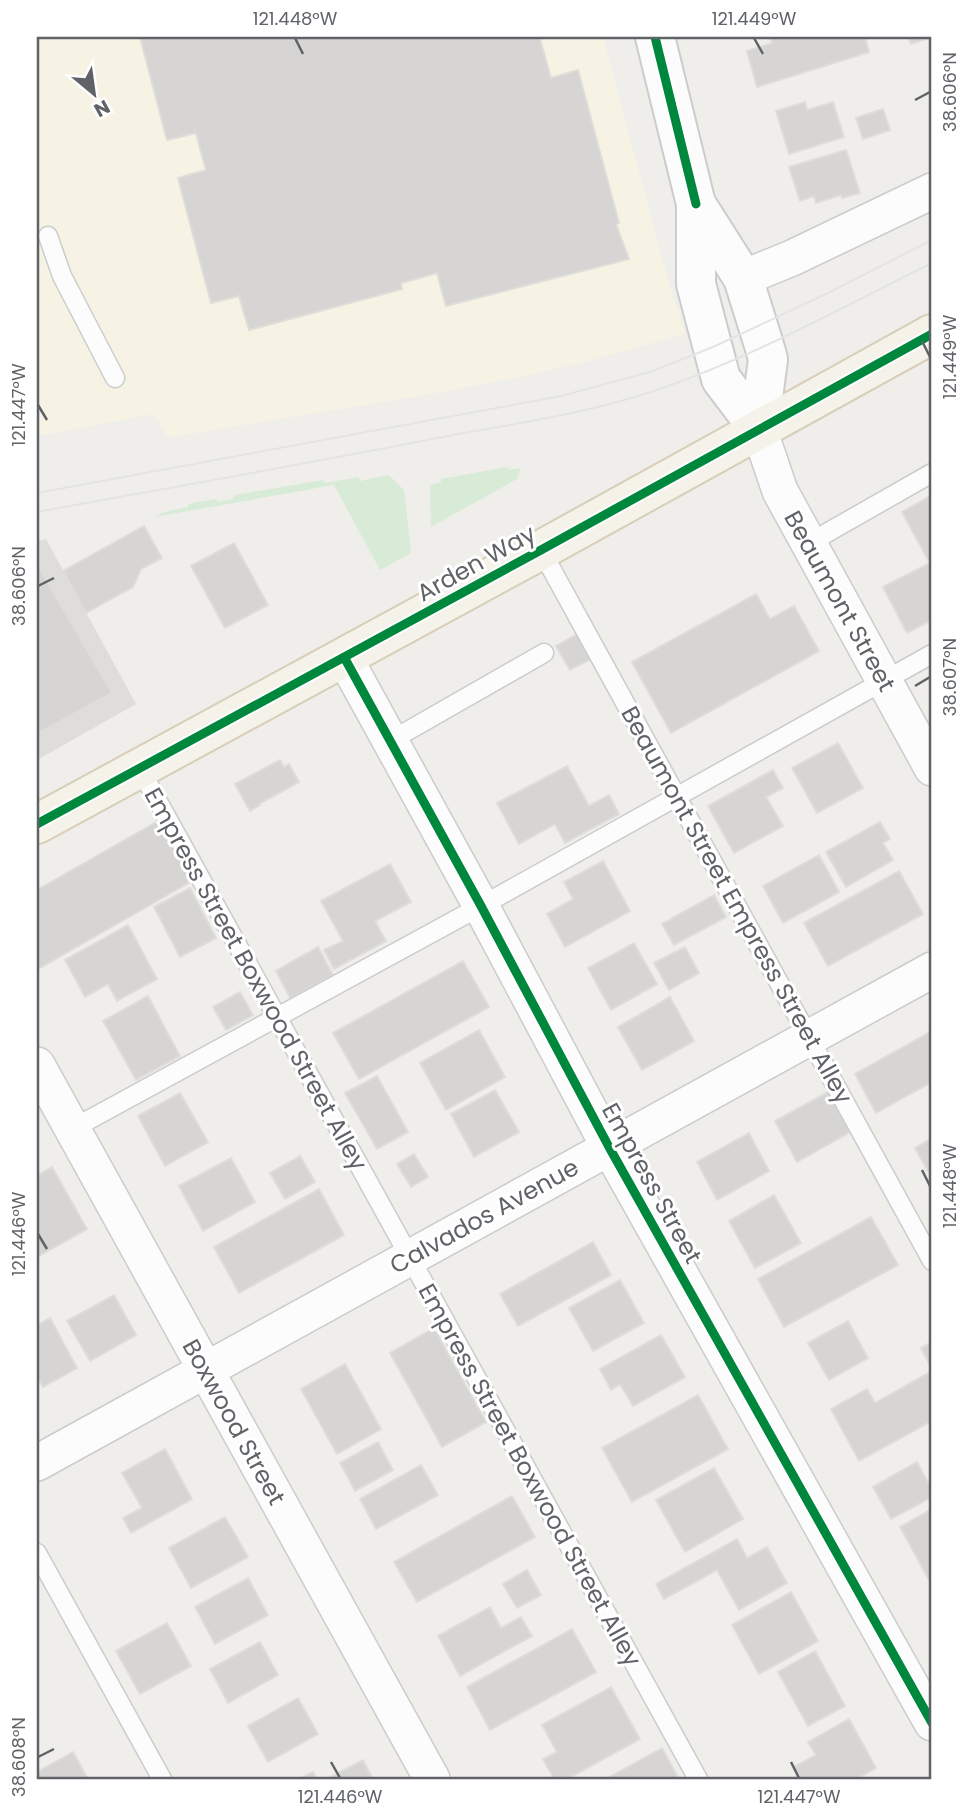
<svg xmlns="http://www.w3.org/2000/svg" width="969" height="1816" viewBox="0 0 969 1816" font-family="Poppins,sans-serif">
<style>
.commercial{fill:#f7f3e4}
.industrial{fill:#dfddda}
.green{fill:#d8ebd6}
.building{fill:#d6d5d3;stroke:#deddd9;stroke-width:2}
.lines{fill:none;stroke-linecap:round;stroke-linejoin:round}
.service-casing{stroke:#cbcccc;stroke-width:21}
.minor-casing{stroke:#cbcccc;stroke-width:38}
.tertiary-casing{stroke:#cbcccc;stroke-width:42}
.primary-casing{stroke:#d7ceb8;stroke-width:42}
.service{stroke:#fdfcfc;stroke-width:18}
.minor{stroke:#fdfcfc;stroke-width:35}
.tertiary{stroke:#fdfcfc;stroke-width:38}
.primary{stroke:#f4f2e9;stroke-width:38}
.tram{stroke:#e4e4e4;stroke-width:2}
.cycleway-casing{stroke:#fff;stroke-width:13}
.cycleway{stroke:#00873e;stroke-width:9}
.ticks{fill:none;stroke:#5f6368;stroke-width:2.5}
.labels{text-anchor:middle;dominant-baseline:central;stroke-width:6;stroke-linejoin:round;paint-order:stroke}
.street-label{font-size:24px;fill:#5f6368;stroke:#fff}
.neatline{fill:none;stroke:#5f6368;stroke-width:2.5}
.ticks-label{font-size:18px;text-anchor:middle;fill:#5f6368}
</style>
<rect width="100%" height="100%" fill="#efeeea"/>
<path class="commercial" d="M37 37H603L668 280 685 334 585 362 520 377 419 396 189 434 168 437 154 414 37 436Z"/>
<path class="industrial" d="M46 539 136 704 37 760V541Z"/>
<path class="green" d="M507 467 509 470 521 468 517 479 431 527 430 485 441 482V479Z
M389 475 404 490 411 553 380 570 334 485 155 517 164 512 188 507V504L215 499 219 502 232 499 235 495 323 480 325 483 359 477 360 481Z"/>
<path class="building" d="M140 37H550L540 39 551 78 578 70 619 223 616 224 629 259 446 306 437 273 401 283 402 289 249 330 239 296 211 303 178 178 206 170 198 141 196 133 167 140Z
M769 37H865L869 52 757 87 747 51 772 43Z
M908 37H932L911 44Z
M805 102 807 110 833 102 844 137 789 154 776 111Z
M883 109 890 130 863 139 856 118Z
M846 150 860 193 842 198 841 195 816 203 814 196 800 201 789 167Z
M932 495V558L928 560 902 512Z
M144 526 162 558 141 569 133 587 86 613 63 571Z
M234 543 268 605 225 628 191 566Z
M932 562V620L907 633 883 587Z
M37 564 112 693 37 734Z
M756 594 770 619 794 606 819 651 671 733 632 662Z
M579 633 593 658 570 670 556 646Z
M838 743 863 788 817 813 792 768Z
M280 760 284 767 289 764 299 782 259 804 260 805 250 811 235 784Z
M567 766 589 806 609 795 619 814 565 843 555 824 519 844 497 803Z
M773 770 783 788 766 797 783 826 734 853 708 806Z
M158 821 192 881 38 969 37 890Z
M880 822 890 839 883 843 893 860 846 887 826 852Z
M819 855 839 892 783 923 763 886Z
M603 861 630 911 565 947 547 914 573 899 564 882Z
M390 864 411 902 375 921 386 941 334 969 324 950 343 941 321 901Z
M899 871 923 914 828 966 804 923Z
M190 888 216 938 180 957 154 907Z
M714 895 726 917 674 945 662 924Z
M128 925 157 979 117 1001 108 984 85 997 65 960Z
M634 943 657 984 611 1010 588 968Z
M318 947 333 975 290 998 276 971Z
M685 947 699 973 669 990 654 963Z
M463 961 489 1007 359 1079 333 1033Z
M240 992 253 1015 226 1030 213 1007Z
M148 996 180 1056 136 1080 103 1021Z
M670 997 694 1041 642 1070 618 1027Z
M479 1030 505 1077 446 1110 420 1063Z
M932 1031V1082L876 1113 855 1074Z
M377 1076 408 1132 377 1149 345 1093Z
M495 1090 519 1132 474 1157 451 1114Z
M828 1092 850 1132 797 1162 775 1121Z
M180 1093 208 1142 165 1166 138 1116Z
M749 1133 769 1171 717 1200 697 1162Z
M932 1138V1178L915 1148Z
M414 1154 428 1177 411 1187 397 1164Z
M300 1156 315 1182 285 1199 270 1173Z
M231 1158 255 1202 203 1231 179 1186Z
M52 1167 87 1229 37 1257V1176Z
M319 1189 344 1235 239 1293 214 1247Z
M774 1195 801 1243 755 1268 729 1221Z
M871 1217 898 1265 784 1327 758 1279Z
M593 1242 611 1275 518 1326 500 1294Z
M620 1280 644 1323 593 1351 569 1308Z
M114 1295 136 1335 90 1361 67 1321Z
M50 1318 77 1368 43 1387 37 1377V1325Z
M848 1321 868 1358 829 1380 808 1343Z
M434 1328 486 1422 442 1447 390 1353Z
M661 1335 685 1377 633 1406 620 1384 611 1390 600 1369Z
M932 1342V1369L921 1348Z
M345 1364 381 1429 337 1454 301 1389Z
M932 1371V1421L859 1461 831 1409 867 1389 875 1403Z
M698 1395 728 1449 632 1502 602 1448Z
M378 1442 393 1470 355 1491 340 1463Z
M165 1449 192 1499 131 1533 123 1518 142 1508 122 1473Z
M917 1462 932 1490V1497L891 1519 873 1487Z
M421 1465 438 1495 376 1529 360 1499Z
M714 1468 743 1519 685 1552 656 1500Z
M512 1496 535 1537 417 1602 394 1562Z
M932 1509V1578L929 1580 900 1527Z
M225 1517 248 1557 191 1588 169 1548Z
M737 1539 747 1558 767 1547 787 1583 739 1610 717 1570 664 1599 656 1584Z
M527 1570 541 1595 517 1608 503 1584Z
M248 1578 268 1615 215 1644 195 1607Z
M791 1592 818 1641 759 1674 732 1625Z
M490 1607 501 1628 521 1617 532 1636 460 1676 438 1636Z
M167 1623 191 1666 140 1694 116 1651Z
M572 1629 596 1672 490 1730 467 1687Z
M260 1642 278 1675 228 1703 210 1669Z
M815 1651 845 1706 808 1726 778 1672Z
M611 1687 640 1739 567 1779H554L543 1759 557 1752 542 1725Z
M298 1698 318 1734 268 1762 248 1726Z
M849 1719 876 1768 856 1779H801L794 1767 816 1755 808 1742Z
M662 1748 679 1779H606Z
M73 1752 88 1779H37V1772Z
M363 1760 373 1779H327Z
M313 1772 317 1779H299Z"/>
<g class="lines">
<g class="service-casing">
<path id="service" d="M48 236 62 276 115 378
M809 543 932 473
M541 550 932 1261
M390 741 544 653
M139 767 698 1779
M72 1129 481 906 932 654
M37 1553 162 1779"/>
</g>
<g class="minor-casing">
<path id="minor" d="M743 278 792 258 932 191
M759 429 780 491 932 768
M344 657 481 906 609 1147 932 1723
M37 1065 432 1779
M37 1463 932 970"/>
</g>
<g class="tertiary-casing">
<path id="tertiary" d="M655 37 696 204V284L721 379 759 429
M696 204 743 278 764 345 768 359 759 429"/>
</g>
<g class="primary-casing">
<path id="primary" d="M37 824 541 550 932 334"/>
</g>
<use href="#service" class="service"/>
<use href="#minor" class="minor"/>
<use href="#tertiary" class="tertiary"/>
<use href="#primary" class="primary"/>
<path class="tram" d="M37 493 561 396 650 372 713 347 828 293 932 240
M37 512C168 488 300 465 432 439 506 425 582 415 654 391 751 358 841 308 932 263"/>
<g class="cycleway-casing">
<path id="cycleway" d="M655 37 696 204
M344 657 481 906 609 1147 932 1723
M37 824 541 550 932 334"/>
</g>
<use href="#cycleway" class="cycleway"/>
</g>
<path class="ticks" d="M295 38 303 54M754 38 763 54M915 100 930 92M922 341 930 357M38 405 47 420M38 586 54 578M915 686 930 677M922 1170 930 1186M38 1234 47 1249M38 1757 54 1749M331 1762 340 1778M791 1762 799 1778"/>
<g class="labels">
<g class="street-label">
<text transform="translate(476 563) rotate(-29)">Arden Way</text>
<text transform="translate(840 601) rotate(61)">Beaumont Street</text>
<text transform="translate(737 905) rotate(61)">Beaumont Street Empress Street Alley</text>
<text transform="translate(256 979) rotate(61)">Empress Street Boxwood Street Alley</text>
<text transform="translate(652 1183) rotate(61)">Empress Street</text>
<text transform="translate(484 1216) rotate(-29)">Calvados Avenue</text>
<text transform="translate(234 1422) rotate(61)">Boxwood Street</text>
<text transform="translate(530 1475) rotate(61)">Empress Street Boxwood Street Alley</text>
</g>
</g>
<rect width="969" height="1816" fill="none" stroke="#ffffff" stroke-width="77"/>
<g transform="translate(94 94) rotate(151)" stroke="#ffffff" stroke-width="5" paint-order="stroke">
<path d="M0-5L12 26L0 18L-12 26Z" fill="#5f6368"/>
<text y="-10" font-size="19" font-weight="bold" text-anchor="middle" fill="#5f6368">N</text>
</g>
<rect x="38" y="38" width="892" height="1740" class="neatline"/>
<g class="ticks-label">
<text x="295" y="25">121.448°W</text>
<text x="754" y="25">121.449°W</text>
<text transform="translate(950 92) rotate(-90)" y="6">38.606°N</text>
<text transform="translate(950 357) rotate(-90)" y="6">121.449°W</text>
<text transform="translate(19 405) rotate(-90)" y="6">121.447°W</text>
<text transform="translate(19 586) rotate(-90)" y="6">38.606°N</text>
<text transform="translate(950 677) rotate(-90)" y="6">38.607°N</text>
<text transform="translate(950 1186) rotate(-90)" y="6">121.448°W</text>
<text transform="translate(19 1234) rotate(-90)" y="6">121.446°W</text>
<text transform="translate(19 1757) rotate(-90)" y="6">38.608°N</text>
<text x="340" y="1803">121.446°W</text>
<text x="799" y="1803">121.447°W</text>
</g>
</svg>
